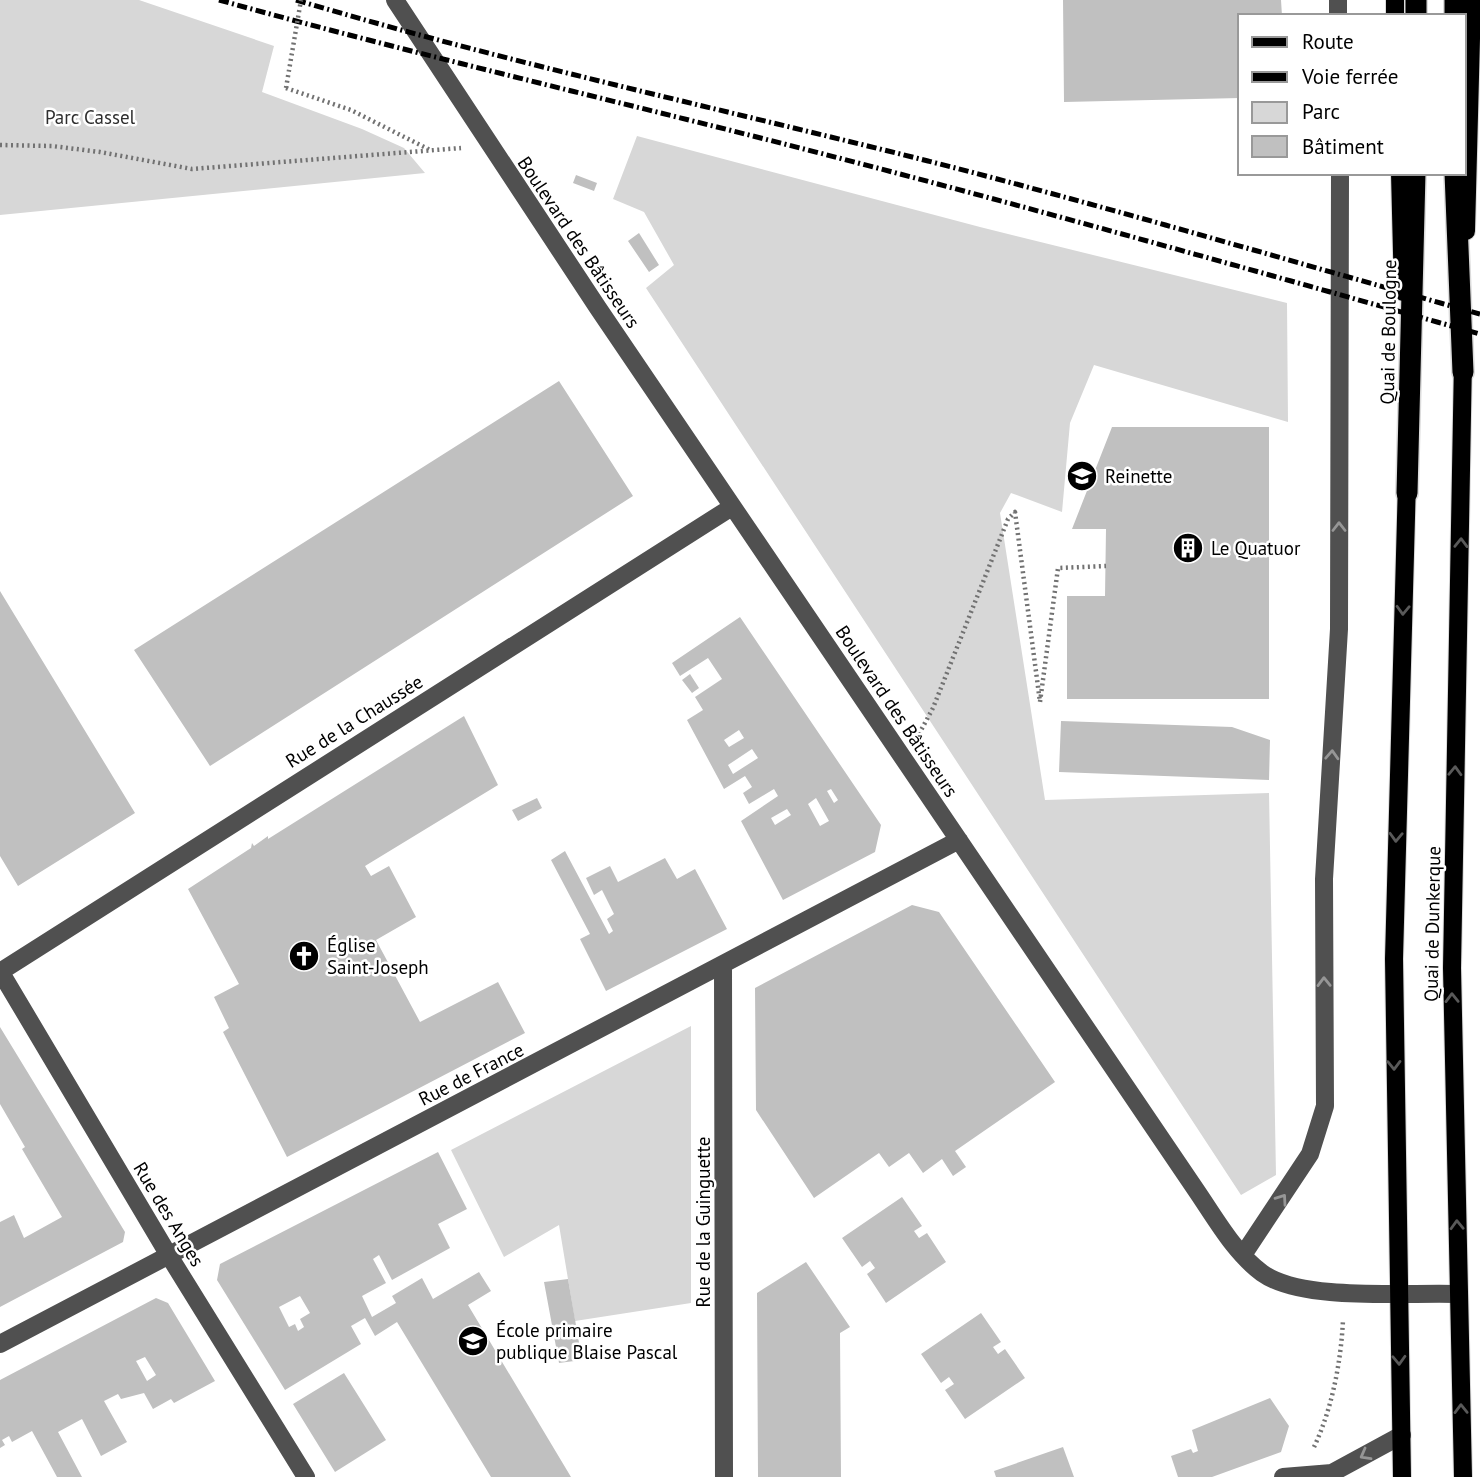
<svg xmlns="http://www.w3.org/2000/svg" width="1480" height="1477" viewBox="0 0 1480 1477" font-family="'PT Sans',sans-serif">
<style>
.green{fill:#d7d7d7}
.building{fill:#c0c0c0;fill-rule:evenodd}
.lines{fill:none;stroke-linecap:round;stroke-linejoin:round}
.major-casing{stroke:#dbdbdb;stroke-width:20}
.highway-casing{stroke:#dbdbdb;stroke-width:24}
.path{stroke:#727272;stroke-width:4.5;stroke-dasharray:2 3.5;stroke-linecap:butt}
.minor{stroke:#505050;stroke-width:18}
.major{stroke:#000;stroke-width:18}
.highway{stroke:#000;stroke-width:21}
.rail{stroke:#000;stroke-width:5;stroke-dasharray:10 3.5 2 3.5;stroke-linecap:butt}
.path-bridge{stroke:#727272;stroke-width:4.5;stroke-dasharray:2 3.5;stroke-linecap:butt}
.oneway{stroke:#969696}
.oneway2{stroke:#595959}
.labels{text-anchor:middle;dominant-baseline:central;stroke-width:5;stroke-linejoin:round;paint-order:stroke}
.park-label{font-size:19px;fill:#2e2e2e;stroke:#fff}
.street-label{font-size:19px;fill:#000;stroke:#fff}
.poi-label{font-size:19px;fill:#000;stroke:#fff;text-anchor:start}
</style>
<rect width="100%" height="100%" fill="#fff"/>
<path class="green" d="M0 0H139L274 46 262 92 362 129 404 148 425 173 0 215Z
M637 136 980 227 1287 303 1288 422 1094 365 1070 423 1062 512 1011 493 1000 513 1045 800 1269 793 1276 1175 1241 1195 646 288 674 265 644 212 613 199Z
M691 1026V1303L575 1321 559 1225 504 1257 451 1150Z"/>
<path class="building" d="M1063 0H1281L1282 16H1240V98L1064 102Z
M576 175 597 183 594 191 573 183Z
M639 233 659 265 649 272 628 241Z
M559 381 633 496 210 766 134 650Z
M1112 427H1269V699H1067V596H1105L1106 529H1072Z
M0 591 135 813 18 886 0 856Z
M740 617 881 825 875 852 783 900 741 821 778 796 774 789 749 804 743 793 752 787 745 776 724 789 687 720 703 710 695 697 722 679 708 658 680 676 672 663ZM739 730 744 738 729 747 724 740ZM752 749 758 758 733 774 728 765ZM831 789 838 800 834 803 827 791ZM816 798 829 821 820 826 808 804ZM787 809 791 815 775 825 771 818Z
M690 674 699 688 692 693 682 680Z
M464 716 498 785 365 866 371 876 389 866 416 917 376 940 420 1022 498 982 525 1033 287 1157 223 1032 229 1028 214 997 239 984 188 889 251 848 252 843 254 846 268 836V839Z
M1061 721 1232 727 1270 740 1269 780 1059 772Z
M537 798 542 808 518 821 512 810Z
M565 851 609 934 613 931 607 919 614 914 602 890 594 895 586 878 610 866 618 882 665 858 677 879 695 869 727 929 606 991 580 939 590 934 551 860Z
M912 905 939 912 1055 1082 955 1151 966 1167 953 1176 942 1159 923 1173 909 1153 889 1167 879 1153 814 1198 756 1110 755 988Z
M0 1027 125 1232 123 1242 0 1307V1222L14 1215 24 1238 62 1217 22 1149 25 1147 0 1104Z
M438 1152 467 1209 438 1224 450 1248 392 1280 379 1255 373 1259 386 1283 362 1296 372 1317 396 1303 392 1296 422 1278 433 1299 479 1272 491 1291 468 1305 571 1477H491L397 1322 375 1336 365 1318 351 1326 361 1344 285 1390 217 1280 220 1264ZM300 1296 310 1313 300 1319 304 1327 298 1331 295 1324 289 1327 279 1307Z
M902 1197 922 1226 914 1231 919 1238 927 1233 946 1262 886 1303 867 1274 875 1268 870 1261 862 1267 842 1238Z
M806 1262 850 1327 840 1333 841 1477H758L757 1293Z
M568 1279 582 1360 559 1363 544 1282Z
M156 1298 168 1303 215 1381 174 1403 171 1399 153 1409 144 1393 121 1399 118 1394 104 1401 127 1442 101 1456 82 1419 58 1432 82 1477H57L32 1431 12 1442 9 1436 2 1440 5 1445 0 1448V1380ZM145 1357 156 1375 147 1381 136 1361Z
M981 1313 1001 1342 993 1347 998 1354 1005 1349 1025 1378 965 1419 945 1390 954 1384 949 1377 941 1383 921 1354Z
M344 1373 386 1440 335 1472 293 1404Z
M1270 1398 1289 1426 1281 1452 1212 1477H1178L1171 1456 1191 1449 1193 1453 1198 1451 1192 1430Z
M1063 1447 1074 1477H996L994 1471Z"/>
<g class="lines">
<g class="major-casing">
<path id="major" d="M1395 0V16
M1400 173 1403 292
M1466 231 1472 0
M1402 1477 1394 959 1407 481
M1463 1477 1452 968 1463 360"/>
</g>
<g class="highway-casing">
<path id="highway" d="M1455 0V16
M1416 16V0
M1455 173 1463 372
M1407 493 1415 173"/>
</g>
<path class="path" d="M286 88 351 110 432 151
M0 145 52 146 100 152 192 169 461 148
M919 734 933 708 1008 519 1015 512 1040 702 1058 568 1106 566
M1314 1447C1332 1409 1341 1362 1343 1320"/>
<path class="minor" d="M395 0 598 308 1198 1193C1217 1221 1235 1253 1262 1273 1302 1302 1407 1292 1458 1294
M1338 0V16
M723 967 724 1477
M0 971 168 1254 306 1477
M0 972 732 507
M1243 1255 1310 1154 1325 1106 1324 879 1339 629 1340 173
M0 1344 959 840
M1283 1477 1332 1473
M1332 1477V1473L1402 1435"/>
<use href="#major" class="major"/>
<use href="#highway" class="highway"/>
<path class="rail" d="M219 0C413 54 609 99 804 149 1030 207 1255 271 1480 334
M296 0C504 62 718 108 928 161 1113 208 1296 263 1480 314"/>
<path class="path-bridge" d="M286 88 301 0"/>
</g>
<defs><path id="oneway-chevron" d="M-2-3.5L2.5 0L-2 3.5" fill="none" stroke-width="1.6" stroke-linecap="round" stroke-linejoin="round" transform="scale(1.75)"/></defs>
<g class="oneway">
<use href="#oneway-chevron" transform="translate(1339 527) rotate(-90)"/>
<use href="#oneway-chevron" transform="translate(1332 755) rotate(-87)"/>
<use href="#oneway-chevron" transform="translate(1324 982) rotate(-91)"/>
<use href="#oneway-chevron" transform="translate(1282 1199) rotate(-55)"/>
<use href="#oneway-chevron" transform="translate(1365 1455) rotate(151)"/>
</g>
<g class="oneway2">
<use href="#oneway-chevron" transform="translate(1461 543) rotate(-89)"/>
<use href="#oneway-chevron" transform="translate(1403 610) rotate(92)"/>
<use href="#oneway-chevron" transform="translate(1455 771) rotate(-88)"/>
<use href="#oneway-chevron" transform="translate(1396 837) rotate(92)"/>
<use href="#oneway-chevron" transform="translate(1452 998) rotate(-91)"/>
<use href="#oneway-chevron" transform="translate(1394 1065) rotate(89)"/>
<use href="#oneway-chevron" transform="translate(1457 1225) rotate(-92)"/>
<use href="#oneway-chevron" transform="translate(1399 1360) rotate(88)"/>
<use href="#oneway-chevron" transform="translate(1461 1409) rotate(-91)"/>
</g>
<defs>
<g id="school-disc" transform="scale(1.575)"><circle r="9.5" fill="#000" stroke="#fff"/><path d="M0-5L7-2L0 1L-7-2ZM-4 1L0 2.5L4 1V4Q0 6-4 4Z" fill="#fff"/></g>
<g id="building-disc" transform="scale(1.575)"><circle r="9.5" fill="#000" stroke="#fff"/><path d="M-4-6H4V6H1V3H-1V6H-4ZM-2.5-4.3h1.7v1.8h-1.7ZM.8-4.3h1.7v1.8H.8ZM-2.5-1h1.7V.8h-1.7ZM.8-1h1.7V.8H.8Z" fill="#fff"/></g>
<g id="church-disc" transform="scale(1.575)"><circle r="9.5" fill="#000" stroke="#fff"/><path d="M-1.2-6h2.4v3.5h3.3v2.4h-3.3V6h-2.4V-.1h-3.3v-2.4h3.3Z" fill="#fff"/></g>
</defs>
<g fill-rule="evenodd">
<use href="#school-disc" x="1082" y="476"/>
<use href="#building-disc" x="1188" y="548"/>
<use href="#church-disc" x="304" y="956"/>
<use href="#school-disc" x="473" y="1341"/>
</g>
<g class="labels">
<g class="park-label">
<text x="90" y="117">Parc Cassel</text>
</g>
<g class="street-label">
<text transform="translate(579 242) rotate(56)">Boulevard des Bâtisseurs</text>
<text transform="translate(1388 332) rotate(-89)">Quai de Boulogne</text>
<text transform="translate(897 711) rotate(56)">Boulevard des Bâtisseurs</text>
<text transform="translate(354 721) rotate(-32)">Rue de la Chaussée</text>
<text transform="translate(1432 924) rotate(-89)">Quai de Dunkerque</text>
<text transform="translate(471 1074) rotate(-27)">Rue de France</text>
<text transform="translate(169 1214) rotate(59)">Rue des Anges</text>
<text transform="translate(703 1222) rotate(-90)">Rue de la Guinguette</text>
</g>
<g class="poi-label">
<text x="1105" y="476">Reinette</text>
<text x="1211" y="548">Le Quatuor</text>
<text x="327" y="945">Église<tspan x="327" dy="22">Saint-Joseph</tspan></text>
<text x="496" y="1330">École primaire<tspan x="496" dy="22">publique Blaise Pascal</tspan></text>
</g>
</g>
<rect x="1238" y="14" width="228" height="161" fill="#ffffff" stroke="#999999" stroke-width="2"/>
<rect x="1252" y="37" width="35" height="10" fill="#000000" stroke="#999999" stroke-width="2"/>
<text x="1302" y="49" font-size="21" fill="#000000">Route</text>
<rect x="1252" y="72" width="35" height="10" fill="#000000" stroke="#999999" stroke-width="2"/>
<text x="1302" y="84" font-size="21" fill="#000000">Voie ferrée</text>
<rect x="1252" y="102" width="35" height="21" fill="#d7d7d7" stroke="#999999" stroke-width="2"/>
<text x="1302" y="119" font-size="21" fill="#000000">Parc</text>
<rect x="1252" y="136" width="35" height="21" fill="#c0c0c0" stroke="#999999" stroke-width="2"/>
<text x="1302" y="154" font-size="21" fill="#000000">Bâtiment</text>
</svg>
